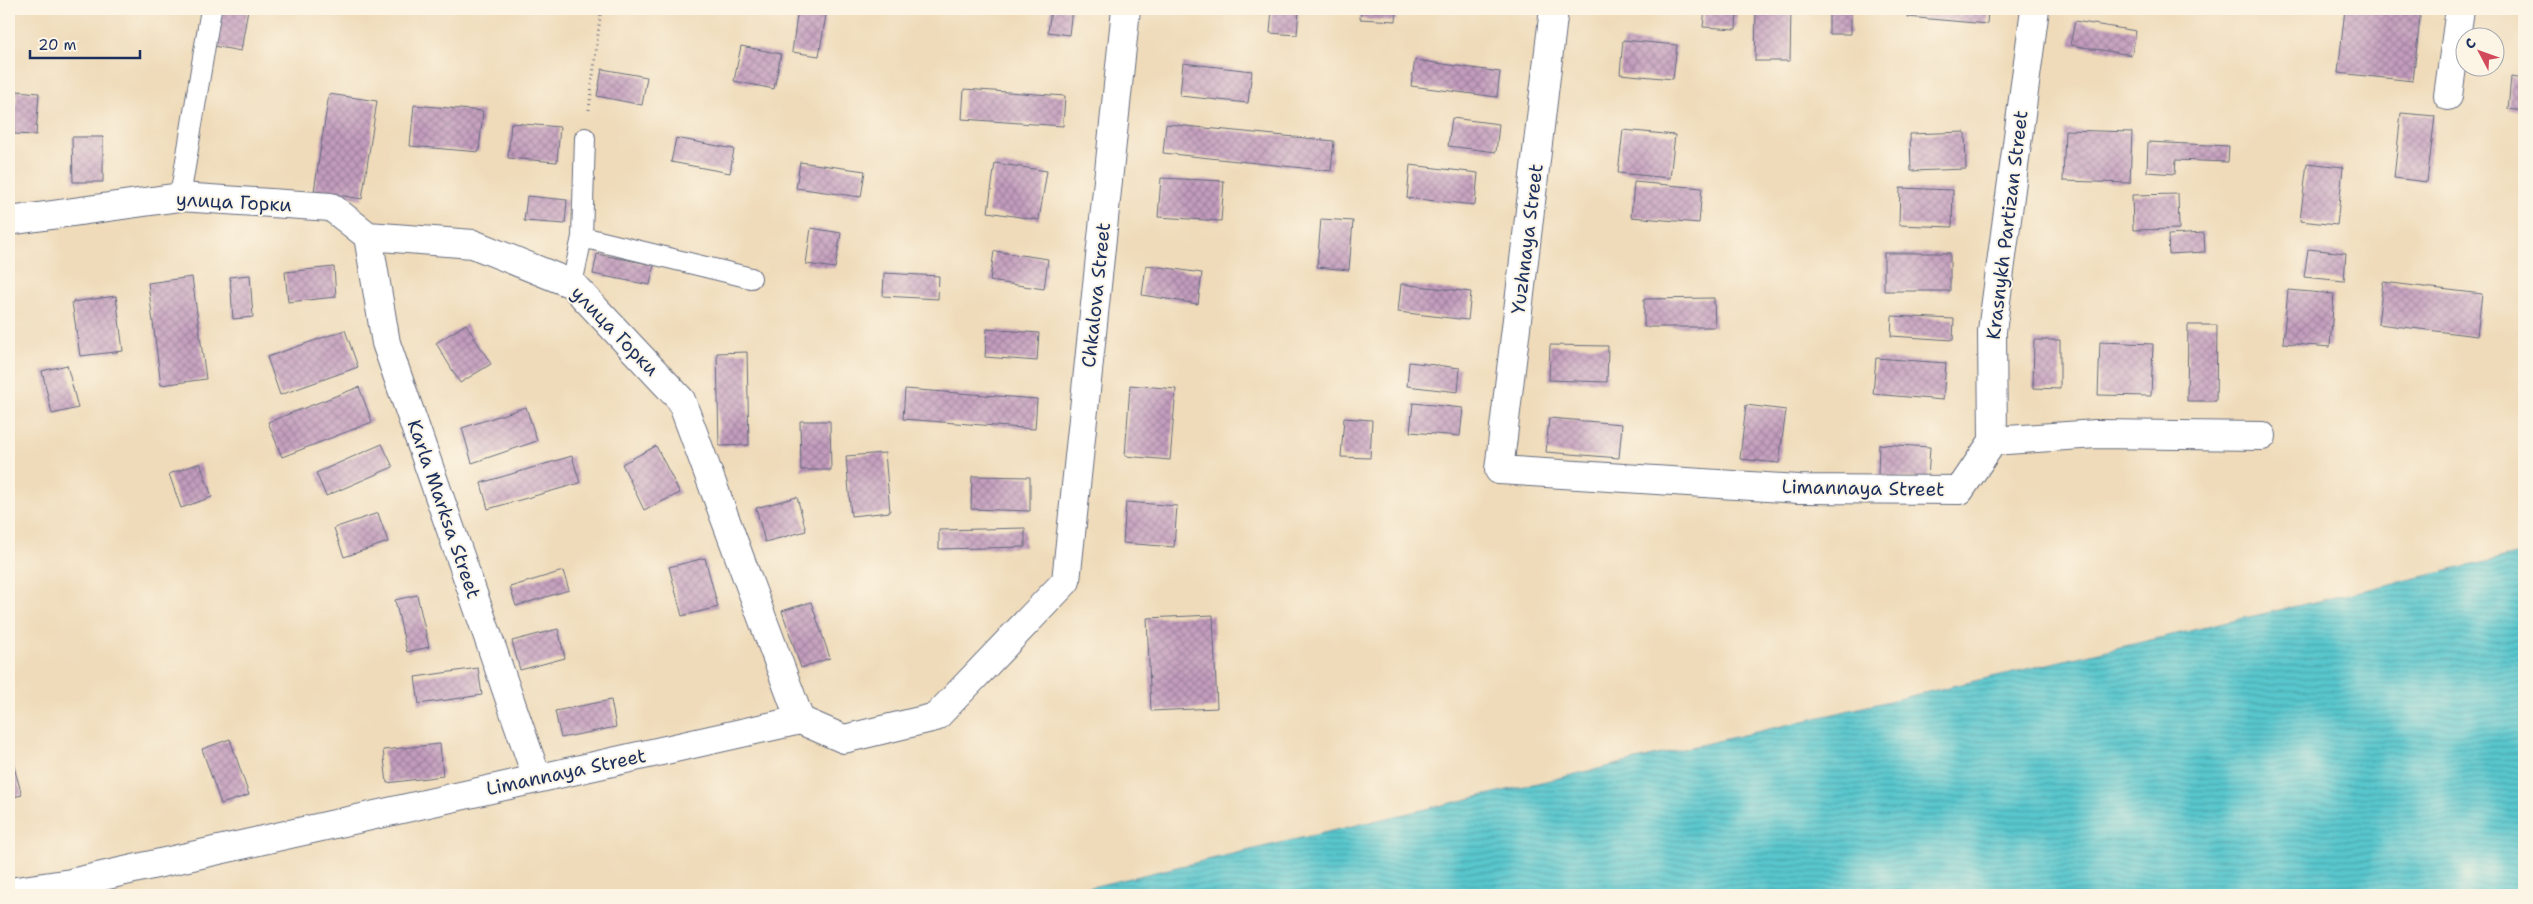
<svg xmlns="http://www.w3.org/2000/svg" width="2533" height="904" viewBox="0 0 2533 904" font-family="'Shantell Sans',sans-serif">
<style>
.water{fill:url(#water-rules);stroke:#3a7b96}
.building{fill:url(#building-cross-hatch)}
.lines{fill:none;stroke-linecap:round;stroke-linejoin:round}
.lane-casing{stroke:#656b7e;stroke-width:22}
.street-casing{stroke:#656b7e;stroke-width:30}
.path{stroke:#656b7e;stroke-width:3;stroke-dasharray:1 4;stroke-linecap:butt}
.lane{stroke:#fff;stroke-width:20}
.street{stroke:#fff;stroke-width:28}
.labels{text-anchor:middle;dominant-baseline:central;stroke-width:4;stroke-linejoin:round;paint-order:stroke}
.street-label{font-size:19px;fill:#1b2f5e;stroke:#fcf5e5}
</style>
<defs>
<pattern id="water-rules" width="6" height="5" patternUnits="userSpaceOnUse" patternTransform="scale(1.25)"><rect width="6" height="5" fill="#59c7cd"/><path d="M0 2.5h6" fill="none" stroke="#49a2aa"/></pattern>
<pattern id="building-cross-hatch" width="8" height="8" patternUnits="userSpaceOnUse" patternTransform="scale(1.25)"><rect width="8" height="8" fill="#c39cbd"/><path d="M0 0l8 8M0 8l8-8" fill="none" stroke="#9e809d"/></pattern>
</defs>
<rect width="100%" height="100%" fill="#fcf5e5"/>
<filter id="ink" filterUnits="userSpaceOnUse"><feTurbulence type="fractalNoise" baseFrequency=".02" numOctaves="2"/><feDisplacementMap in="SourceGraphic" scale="10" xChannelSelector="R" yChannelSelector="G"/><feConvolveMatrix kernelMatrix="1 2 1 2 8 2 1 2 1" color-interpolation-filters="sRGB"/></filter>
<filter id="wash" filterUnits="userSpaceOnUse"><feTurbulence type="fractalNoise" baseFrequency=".0096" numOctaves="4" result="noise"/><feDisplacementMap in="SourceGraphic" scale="20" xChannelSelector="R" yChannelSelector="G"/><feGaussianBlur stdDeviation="1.12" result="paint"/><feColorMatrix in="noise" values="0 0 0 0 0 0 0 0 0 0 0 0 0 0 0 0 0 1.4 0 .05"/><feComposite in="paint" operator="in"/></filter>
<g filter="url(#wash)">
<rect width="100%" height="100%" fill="#efdbba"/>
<path class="water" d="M2524 553V895H1057Z"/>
<g id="blocks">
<path class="building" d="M219 9H248L241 51 213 46Z
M798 9H827L819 56 792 52Z
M1051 9H1072L1069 35 1048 32Z
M1272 9H1299L1297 35 1270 33Z
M1361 9H1397L1396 21 1360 19Z
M1705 9H1737L1736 29 1703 27Z
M1756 9H1791L1790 61H1755Z
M1829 9H1851V34H1829Z
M1908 9H1988L1987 24 1907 17Z
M2345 9H2421L2413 81 2338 73Z
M2075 21 2136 31 2132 55 2070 45Z
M1623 40 1677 45 1673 79 1620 74Z
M741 46 781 54 774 89 734 81Z
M1415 60 1500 72 1497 97 1411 86Z
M1183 63 1252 71 1248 103 1180 96Z
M602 69 647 77 642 105 597 96Z
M2511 77 2524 79V111L2508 109Z
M964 89 1065 96 1063 126 962 119Z
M17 91 39 93 36 135 14 134Z
M329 94 377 101 362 199 314 191Z
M414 105 483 111 479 152 410 146Z
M2401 113 2435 116 2427 182 2394 178Z
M1452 118 1499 124 1496 152 1448 146Z
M511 123 560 127 557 162 508 158Z
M1166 124 1334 141 1331 171 1163 153Z
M1623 130 1675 135 1670 178 1618 173Z
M2065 130 2132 132 2130 183 2063 181Z
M1965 132 1966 169 1911 171 1910 134Z
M72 137H103V182H73Z
M676 138 734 149 730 173 671 162Z
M2148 142 2229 146 2228 162 2176 160 2175 174 2147 172Z
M800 162 865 171 861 197 796 188Z
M995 163 1047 171 1039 220 988 212Z
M2307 163 2343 167 2337 225 2300 221Z
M1410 165 1478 173 1475 205 1407 198Z
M1161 178 1224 181 1221 221 1158 217Z
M1634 182 1702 188 1699 223 1631 217Z
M1900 188 1953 190 1952 227 1899 225Z
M2178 194 2179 229 2133 230 2132 195Z
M527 196 567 200 565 224 524 221Z
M1321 219 1353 221 1349 270 1317 267Z
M811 228 841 233 835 268 806 264Z
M2204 233 2205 252 2169 254 2168 235Z
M2308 249 2346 253 2344 281 2304 277Z
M994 251 1048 259 1044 289 990 281Z
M1884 253H1950V291H1884Z
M597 254 654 265 650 285 593 274Z
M1146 265 1202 273 1198 304 1142 295Z
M334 267 336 297 288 302 285 272Z
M884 273 939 276 938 299 883 296Z
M250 275 253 317 233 319 230 277Z
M192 277 206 379 161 385 148 283Z
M2383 282 2482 294 2477 336 2378 324Z
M1401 284 1471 292 1468 320 1398 312Z
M2288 290 2334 294 2330 347 2283 343Z
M116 296 123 351 80 356 72 302Z
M1714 298 1715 327H1644V299Z
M1892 316 1954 319 1953 340 1891 336Z
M466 324 491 364 460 383 436 343Z
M2188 325H2217L2216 401H2187Z
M987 329 1039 333 1037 361 985 357Z
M345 330 358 367 280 395 267 357Z
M2034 340H2060V389L2033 388Z
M2100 342 2153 344 2151 396 2098 395Z
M1550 345 1608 346 1607 382 1549 380Z
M747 352 749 445 719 446 717 353Z
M1876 358 1946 363 1943 400 1873 394Z
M1409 362 1460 368 1458 392 1407 386Z
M67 365 78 408 52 414 42 371Z
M1130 385 1176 389 1170 460 1125 456Z
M359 387 372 422 282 457 268 422Z
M905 389 1037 399 1035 429 903 419Z
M1413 403 1463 408 1460 436 1410 432Z
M1746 405 1786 410 1779 463 1740 459Z
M526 407 537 441 472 463 462 428Z
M1344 418 1372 420 1370 458 1341 457Z
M1549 418 1622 424 1619 458 1546 452Z
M800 421H830L831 470H801Z
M382 444 393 467 326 496 316 473Z
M1879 444 1930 447 1928 479 1878 476Z
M656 446 680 493 644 510 622 464Z
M885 453 890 512 851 516 846 456Z
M572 456 580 483 488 509 481 483Z
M200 463 212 497 181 508 169 474Z
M972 476 1030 477V511L971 509Z
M797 497 806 531 765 542 756 508Z
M1126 502 1177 506 1174 547 1123 543Z
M378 513 388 542 344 557 334 528Z
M1025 528V547L939 549V530Z
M705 558 718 607 682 616 669 567Z
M563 571 569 590 516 606 510 587Z
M417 595 429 647 407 652 395 600Z
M811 602 830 658 801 668 782 611Z
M1213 615 1217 708 1151 711 1147 618Z
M558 629 565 658 520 670 512 641Z
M478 668 482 695 419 704 415 677Z
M611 700 616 727 561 738 555 711Z
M230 739 249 795 221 804 202 749Z
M440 744 443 776 387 783 383 750Z
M9 750 22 795 9 798Z"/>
</g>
</g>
<g filter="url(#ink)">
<use href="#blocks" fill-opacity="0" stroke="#656b7e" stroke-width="1"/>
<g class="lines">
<g class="lane-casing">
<path id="lane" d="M180 197 211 9
M582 237 751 278
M572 284 582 237 585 138"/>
</g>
<g class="street-casing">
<path id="street" d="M1554 9 1499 470 1799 489 1960 490 1993 441 2096 434 2262 436
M2448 96 2460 9
M9 221 180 197 331 207 368 236 473 244 572 284 681 400 800 720
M368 236 386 343 537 778
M1993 441 1992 331 2035 9
M9 892 71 883 800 720 844 739 936 717 1066 581 1126 9"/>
</g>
<path class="path" d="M589 110 601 9"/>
<use href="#lane" class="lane"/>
<use href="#street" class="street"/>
</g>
</g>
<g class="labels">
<g class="street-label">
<text transform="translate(234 202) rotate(3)">улица Горки</text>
<text transform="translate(2007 225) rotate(-83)">Krasnykh Partizan Street</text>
<text transform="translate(1527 239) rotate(-83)">Yuzhnaya Street</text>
<text transform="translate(1096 295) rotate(-84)">Chkalova Street</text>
<text transform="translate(615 331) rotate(46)">улица Горки</text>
<text transform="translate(1863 488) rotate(1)">Limannaya Street</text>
<text transform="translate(444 509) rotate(71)">Karla Marksa Street</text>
<text transform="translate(566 772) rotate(-12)">Limannaya Street</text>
</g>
</g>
<rect width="2533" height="904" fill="none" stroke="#fcf5e5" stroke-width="30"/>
<g transform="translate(2480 52) rotate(311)"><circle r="24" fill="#fcf5e5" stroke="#a2a6af"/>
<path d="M0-4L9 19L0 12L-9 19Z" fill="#d1495b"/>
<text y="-8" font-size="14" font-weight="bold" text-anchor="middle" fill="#1b2f5e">С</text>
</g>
<path d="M30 50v8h110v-8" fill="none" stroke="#1b2f5e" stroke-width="2.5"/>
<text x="38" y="50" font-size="15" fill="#1b2f5e" stroke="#fcf5e5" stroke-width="4" paint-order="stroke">20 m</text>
</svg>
